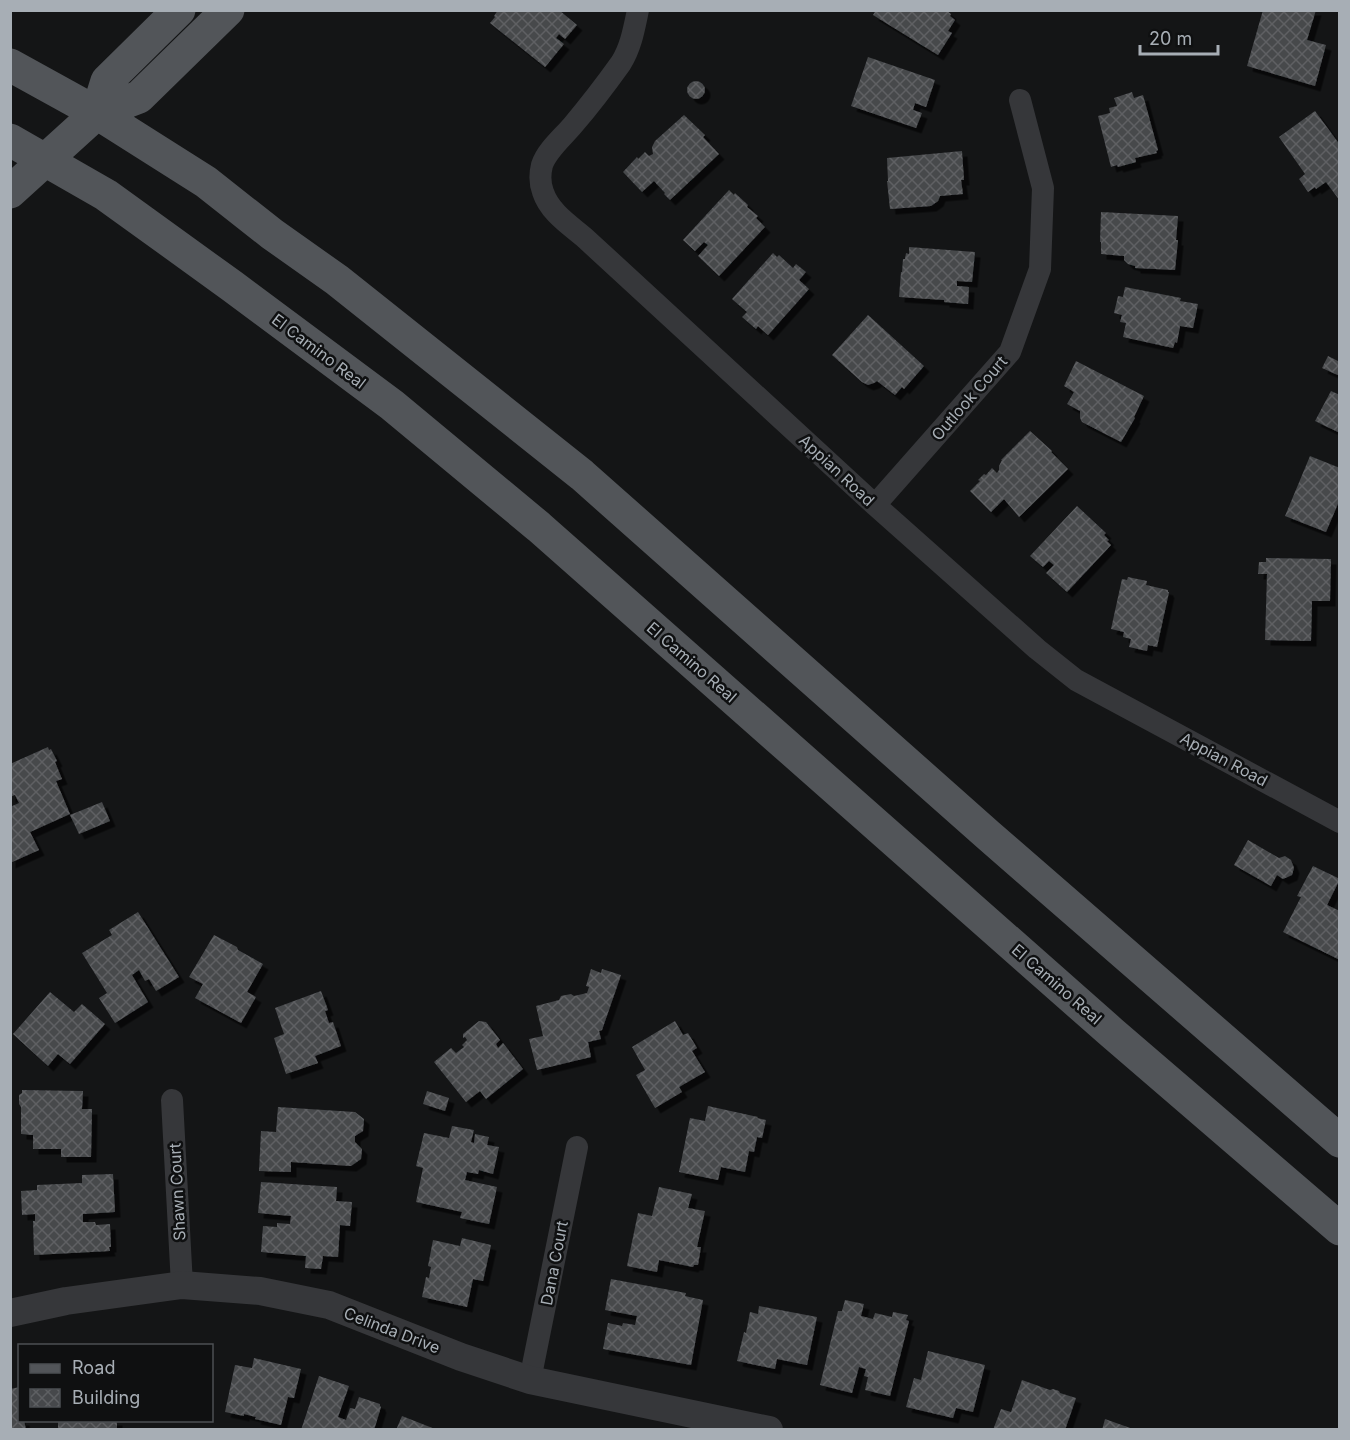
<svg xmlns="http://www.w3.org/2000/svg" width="1350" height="1440" viewBox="0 0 1350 1440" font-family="Inter,sans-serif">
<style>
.building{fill:url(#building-cross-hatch);filter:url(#shadow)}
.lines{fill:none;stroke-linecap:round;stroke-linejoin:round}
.minor{stroke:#36373a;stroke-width:22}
.tertiary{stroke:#36373a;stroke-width:28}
.primary{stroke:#525559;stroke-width:33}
.labels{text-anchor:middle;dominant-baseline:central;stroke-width:5;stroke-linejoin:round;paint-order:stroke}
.street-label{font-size:16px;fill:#a7aeb5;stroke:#0f1011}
</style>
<defs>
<pattern id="building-cross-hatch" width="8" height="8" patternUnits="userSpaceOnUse" patternTransform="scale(1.5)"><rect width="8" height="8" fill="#46484b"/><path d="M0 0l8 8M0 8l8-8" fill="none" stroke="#5e6063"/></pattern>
<filter id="shadow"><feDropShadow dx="5.5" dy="5.5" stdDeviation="0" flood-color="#0009"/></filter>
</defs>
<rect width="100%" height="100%" fill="#141516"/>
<path class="building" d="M498 10H559L577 25 565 39 559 34 556 38 564 44 545 67 490 23 495 17 494 16Z
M876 10H946L951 14 950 16 955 20 948 31 952 33 938 55 873 15Z
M1263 10H1316L1307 40 1326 45 1315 86 1247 66Z
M868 57 935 80 926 107 915 103 913 110 922 113 916 128 851 106Z
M687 90a9 9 0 1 1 18 0a9 9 0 1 1-18 0Z
M1132 92 1134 98 1143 95 1158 150 1156 151 1157 153 1135 158 1136 162 1118 167 1117 165 1111 167 1098 116 1110 113 1109 108 1117 106 1114 98Z
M1315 111 1340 145V201L1326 182 1316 189 1315 187 1308 192 1299 179 1305 174 1279 137Z
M684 115 705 135 703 137 719 154 670 200 664 194 665 193 654 181 642 192 623 172 637 157 638 159 645 152 649 156 653 154 652 147 655 141Z
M962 151 964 180H961L963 194 940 196 938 201 931 206 890 209 887 181H888L887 158Z
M729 190 734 195 735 193 748 205 747 207 758 216 756 218 765 227 719 276 698 256 708 245 704 242 695 251 683 240Z
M1101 212 1178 216 1176 240H1178L1175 270 1135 268V266L1128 264 1124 260V256L1101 254V242H1100Z
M909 247 975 252 972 282 957 281V286L969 287 968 304 944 302V300L899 297 901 272H902L903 259H905L906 253 909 254Z
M773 253 777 257 779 255 793 268 796 264 806 272 799 280 809 289 768 335 758 326 756 329 742 317 747 312 732 299Z
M1125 287 1181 298 1180 301 1198 304 1193 328 1180 326 1177 343 1175 342 1173 348 1123 337 1126 323 1120 322 1122 315 1114 313 1118 296 1123 297Z
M868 315 924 366 904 389 902 387 895 395 877 381 874 383 868 385 862 382 832 355Z
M1328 356 1340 362V376L1322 368Z
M1076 361 1144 396 1134 417 1135 418 1121 442 1082 422 1080 418V411L1067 404 1074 392 1064 386Z
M1331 391 1340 395V433L1315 421Z
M1030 431 1052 451 1051 452 1068 469 1019 517 1004 499 991 512 970 491 980 481 978 480 984 474 986 475 992 468 997 473 999 470V466L1002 460H1001Z
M1310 456 1340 468V499L1326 532 1285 516Z
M1077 506 1106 533 1104 535 1109 540 1107 541 1111 545 1067 592 1046 573 1054 565 1049 561 1043 567 1030 556Z
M1266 558 1331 559 1330 601H1312L1311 641 1265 640 1267 574H1258L1259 562H1266Z
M1128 577 1147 581 1146 585 1168 590V592H1169L1157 647 1148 645 1147 651 1129 647 1131 639 1123 637 1124 632 1111 629 1122 579 1127 580Z
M48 747 49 750 51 749 57 761 55 762 62 779 56 781 70 814 30 832 39 850 10 863V807L19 803 15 795 10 797V764Z
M102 802 110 821 79 834 70 815Z
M1248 840 1279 858 1285 856 1291 860 1294 868 1292 875 1283 879 1277 875 1271 886 1234 865Z
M1313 866 1340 879 1327 905 1340 911V960L1283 932 1301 897 1297 896Z
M138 912 179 977 156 991 149 979 145 981 139 970 132 975 148 1002 115 1023 99 998 107 993 82 953 112 935 109 930Z
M214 935 237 947 238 950 263 964 247 992 256 997 241 1023 195 998 203 984 189 977Z
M591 969 601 973 602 969 621 975 602 1030 599 1031 601 1039 588 1042 591 1057 537 1070 529 1039 543 1036 536 1006 559 1000 561 996 571 994 574 996 587 993 589 987 586 986Z
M321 991 328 1010 325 1011 329 1023 333 1022 341 1046 315 1056 318 1063 286 1074 274 1038 284 1034 275 1008Z
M50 992 74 1012 82 1004 105 1024 70 1064 58 1054 48 1066 13 1034Z
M479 1021 486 1022 500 1040 496 1044 498 1048 503 1043 523 1069 486 1099 480 1091 466 1102 434 1062 451 1048 456 1053 464 1047 462 1045 467 1040 465 1037 463 1038V1034Z
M675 1021 683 1035 688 1033 697 1048 692 1051 705 1072 679 1087 682 1092 655 1108 636 1075 645 1070 632 1047Z
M22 1090 83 1091 82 1109H92L91 1157H61V1149H33V1135L21 1134V1107L19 1104V1095L22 1093Z
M427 1091 449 1098 445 1111 423 1104Z
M708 1106 758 1117 757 1118 766 1120 762 1138 757 1137 754 1152 749 1151 745 1172 721 1167 718 1180 679 1172 690 1118 705 1121Z
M278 1107 355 1112 364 1119 363 1131 355 1136V1142L362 1149 361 1159 351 1166 291 1162V1172L259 1171 261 1131 276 1132Z
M452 1126 474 1130 471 1142 474 1143 475 1134 489 1137 487 1145 499 1147 493 1174 479 1170 478 1174 467 1172 465 1180 497 1187 489 1224 460 1218 462 1212 416 1202 423 1168 416 1166 424 1133 449 1138Z
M113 1174 115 1212 83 1214V1222H95L96 1225 110 1224 111 1247H109L110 1251 34 1255 33 1221H35V1214L22 1215 21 1191 37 1190V1185L82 1183V1175Z
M261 1182 337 1187 336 1201 352 1202 350 1226 340 1225 338 1257 323 1256 321 1269 305 1268 306 1256 261 1252 263 1226 277 1227V1223L290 1224 291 1216 258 1213Z
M659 1187 692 1194 688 1208 705 1211 697 1247H701L698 1265H694L693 1267 659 1260 657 1272 627 1266 638 1213 652 1216Z
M462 1238 491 1245 483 1281 473 1279 467 1307 422 1297 426 1277 429 1278 431 1267 428 1266 433 1240 460 1246Z
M611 1279 686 1293 685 1296 703 1300 691 1365 603 1349 608 1323 622 1326 623 1323 635 1325 637 1316 605 1310Z
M845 1300 864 1304 861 1316 873 1319 875 1313 892 1317 893 1312 908 1315 906 1320 909 1321 890 1396 865 1390 868 1377 864 1376 866 1369 859 1367 852 1393 820 1385 838 1311H842Z
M759 1306 817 1317 807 1365 777 1359 775 1369 737 1361 744 1332 746 1333 750 1312 758 1314Z
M928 1351 985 1365 973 1412 956 1408 953 1418 906 1407 914 1378 921 1380Z
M254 1358 301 1369 294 1398 288 1397 281 1425 255 1419 256 1417 244 1414V1416L225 1412 235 1365 252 1368Z
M319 1376 349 1386 338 1417 346 1420 350 1408 355 1409 359 1397 380 1404V1406L381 1407 374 1430H301Z
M1022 1380 1050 1390 1053 1389 1059 1391 1060 1393 1076 1398 1065 1430H993L1001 1409 1011 1412Z
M20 1387V1420H24L26 1430H10V1389Z
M402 1416 435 1429V1430H396Z
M1105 1419 1133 1429V1430H1102Z
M58 1420H117V1430H58Z"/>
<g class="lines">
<path class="minor" d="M638 10C634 29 631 47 621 63 606 84 590 105 573 125 563 137 547 150 542 165 540 173 540 184 543 192 550 213 570 225 586 239L875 505 1037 649 1076 680 1340 822
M875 505 1010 352 1040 269 1043 188 1020 100
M172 1100 182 1285
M530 1380 577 1147"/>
<path class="tertiary" d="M10 1313 66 1301 182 1285 260 1291 329 1305 461 1357 530 1380 769 1430"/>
<path class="primary" d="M10 65 97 113 206 182 272 234 337 280 582 475 988 835 1340 1141
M97 113 107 81 179 10
M10 140 106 195 232 286 392 405 539 527 1111 1032 1340 1229
M10 192 97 113 139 97 228 10"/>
</g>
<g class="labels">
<g class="street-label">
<text transform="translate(319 351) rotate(37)">El Camino Real</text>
<text transform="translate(969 398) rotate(-49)">Outlook Court</text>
<text transform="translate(837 470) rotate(43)">Appian Road</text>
<text transform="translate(692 662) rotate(41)">El Camino Real</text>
<text transform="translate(1224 759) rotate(28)">Appian Road</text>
<text transform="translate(1057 984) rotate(41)">El Camino Real</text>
<text transform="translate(177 1192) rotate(-93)">Shawn Court</text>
<text transform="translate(554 1263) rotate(-79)">Dana Court</text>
<text transform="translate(392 1330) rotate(21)">Celinda Drive</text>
</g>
</g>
<rect width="1350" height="1440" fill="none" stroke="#a7aeb5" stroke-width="24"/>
<rect x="18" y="1344" width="195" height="78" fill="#0f1011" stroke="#4c4f53" stroke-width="1.5"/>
<rect x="30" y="1364" width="30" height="9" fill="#525559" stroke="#4c4f53" stroke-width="1.5"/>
<text x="72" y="1374" font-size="18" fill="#a7aeb5">Road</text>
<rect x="30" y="1389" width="30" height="18" fill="url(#building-cross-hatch)" stroke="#4c4f53" stroke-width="1.5"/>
<text x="72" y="1404" font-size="18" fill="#a7aeb5">Building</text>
<path d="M1140 45v9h78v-9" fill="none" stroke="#a7aeb5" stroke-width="3"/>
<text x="1149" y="45" font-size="18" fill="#a7aeb5" stroke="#0f1011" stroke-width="4.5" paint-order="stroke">20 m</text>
</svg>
